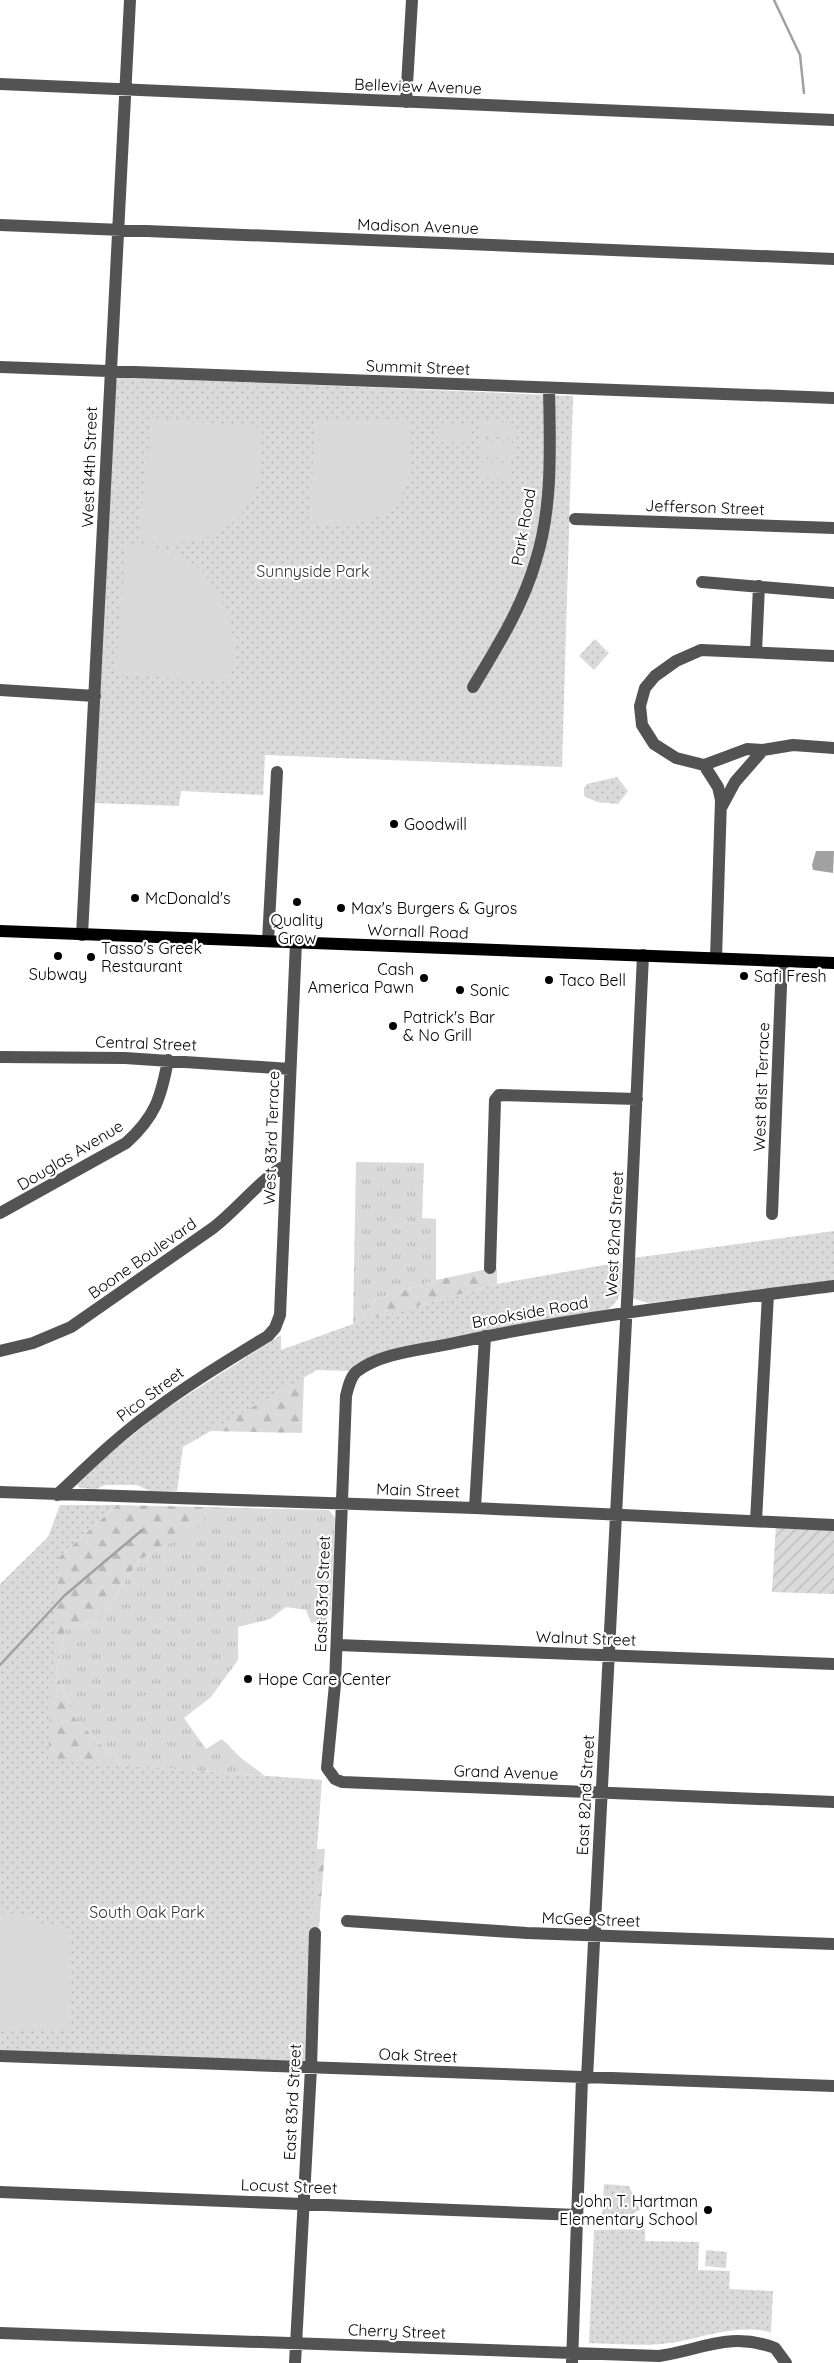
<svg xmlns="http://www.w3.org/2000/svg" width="834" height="2363" viewBox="0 0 834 2363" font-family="Quicksand,sans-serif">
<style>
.grass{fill:url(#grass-tufts)}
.forest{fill:url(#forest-firs)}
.park{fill:url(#park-dots)}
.garden{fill:url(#garden-furrows)}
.pitch{fill:#dadada}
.water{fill:#a1a1a1}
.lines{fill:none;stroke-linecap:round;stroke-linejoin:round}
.stream{stroke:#a1a1a1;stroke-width:2.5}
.minor{stroke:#535353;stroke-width:12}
.major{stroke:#000;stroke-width:12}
.poi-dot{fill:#000;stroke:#fff;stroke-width:2}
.labels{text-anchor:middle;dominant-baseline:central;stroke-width:4.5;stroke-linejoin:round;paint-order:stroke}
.street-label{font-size:16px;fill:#000;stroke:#fff}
.park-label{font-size:16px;fill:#313131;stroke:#fff}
.poi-label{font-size:16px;fill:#000;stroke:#fff;text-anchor:start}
</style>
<defs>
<pattern id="grass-tufts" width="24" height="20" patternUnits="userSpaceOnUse" patternTransform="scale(1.25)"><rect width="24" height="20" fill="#dadada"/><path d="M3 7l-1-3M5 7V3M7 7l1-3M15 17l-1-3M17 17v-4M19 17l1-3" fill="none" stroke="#b9b9b9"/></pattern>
<pattern id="forest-firs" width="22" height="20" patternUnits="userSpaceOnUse" patternTransform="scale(1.25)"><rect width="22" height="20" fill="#dadada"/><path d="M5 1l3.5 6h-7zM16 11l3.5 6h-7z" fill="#b9b9b9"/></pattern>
<pattern id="park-dots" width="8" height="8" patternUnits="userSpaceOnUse" patternTransform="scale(1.25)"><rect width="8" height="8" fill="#dadada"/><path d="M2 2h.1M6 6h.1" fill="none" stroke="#b9b9b9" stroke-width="1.8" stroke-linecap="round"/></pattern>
<pattern id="garden-furrows" width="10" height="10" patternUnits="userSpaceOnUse" patternTransform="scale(1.25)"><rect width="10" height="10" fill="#dadada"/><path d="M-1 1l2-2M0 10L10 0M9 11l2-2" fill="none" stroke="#b9b9b9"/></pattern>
</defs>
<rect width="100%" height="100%" fill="#fff"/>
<path class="grass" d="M356 1162 424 1163 422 1218 436 1219V1280L374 1300 361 1322 353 1324Z
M205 1507 329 1510 335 1518 331 1610 326 1620 311 1623 306 1610 286 1607 270 1619 238 1627V1660L211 1697 184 1718 206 1749 222 1739 241 1758 265 1776 322 1780 120 1765 73 1716 56 1671 66 1627 98 1622 139 1560 203 1525Z"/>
<path class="forest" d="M497 1267V1284L361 1322 374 1300 436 1280Z
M304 1377 302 1433 210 1431Z
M117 1505 205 1507 204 1525 139 1560 98 1622 66 1627 56 1671 73 1716 120 1765 265 1776 317 1849H325L319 1927 308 1929 0 1875 36 1578Z"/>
<path class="park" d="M122 377 573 396 562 767 265 755 263 795 181 791 179 806 94 803 115 383 117 379Z
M595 639 609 653 594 670 579 656Z
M617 777 628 791 618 804 597 802 584 796V788L587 784Z
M834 1231V1280L648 1303 632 1298 633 1258Z
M621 1262C620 1278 625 1300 608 1309L380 1354 360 1362 348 1371 317 1370 183 1447 177 1491H150L137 1485H105L96 1489 80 1488 77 1485 107 1456 158 1414 281 1335V1350L353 1324 497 1284Z
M60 1505H117L59 1557 48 1760 322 1780 311 1928 309 2057 304 2061 0 2052V1584L48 1537Z
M604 2184 629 2186 640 2210 629 2215 625 2220 602 2218Z
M645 2229V2241L699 2242 698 2270 730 2271 729 2289 773 2291 771 2332C736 2325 712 2335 677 2342 649 2347 618 2344 589 2343L594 2230Z
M706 2250 727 2252 726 2268 705 2266Z"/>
<path class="garden" d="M776 1526 834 1530V1594L772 1592Z"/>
<path class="pitch" d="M156 418 262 428C262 447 263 466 257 485 240 537 188 552 138 541L151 422Z
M320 419 409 422C409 442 413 469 405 488 391 524 343 529 310 523L315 424Z
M481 421 514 423V438L481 436Z
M438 423 472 424V443L437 442Z
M480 441 513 443V458L479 457Z
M479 462 512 463V479L479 477Z
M126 545C148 545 168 548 188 560 224 583 245 643 228 682L121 674 116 668Z
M0 1912 25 1915 39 1923 68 1928 71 1943 69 2029 0 2032Z"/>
<path class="water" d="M816 851H834L833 873 813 870 812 865Z"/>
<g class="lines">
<path class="stream" d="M774 0 800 55 804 93
M0 1665 64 1596 142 1530"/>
<path class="minor" d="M0 84 834 120
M406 102 412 0
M0 225 834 259
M0 367 834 398
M575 519 834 528
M702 582 834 593
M756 652 759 586
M834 656 701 650 676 661 655 676 645 688 640 706 642 725 654 744 676 758 704 765 747 749 763 750 793 745 834 748
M473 687C497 647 523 606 536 560 553 506 550 445 549 388
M0 690 95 696
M704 765 718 787 721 800 716 958
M721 808 735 782 763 750
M82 935 130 0
M268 941 277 772
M0 1057 125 1058 290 1069
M0 1213 126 1143C155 1117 161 1098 168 1060
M772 1214 782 961
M490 1268 495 1100 499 1095 637 1099
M834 1286C707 1302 580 1316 454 1343 423 1350 382 1352 356 1372 350 1378 348 1388 346 1396L335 1684 327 1768 335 1779 342 1782 834 1802
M0 1351 33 1343 71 1327 213 1228C239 1208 258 1181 286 1165
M0 1492 475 1508 834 1525
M57 1495C87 1467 116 1438 149 1414 187 1385 227 1361 268 1336L275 1328 280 1315 296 942
M475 1508 485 1336
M756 1521 768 1294
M337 1645 834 1664
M347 1921 527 1933 834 1944
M0 2056 834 2086
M587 2078 628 1282 643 955
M0 2192 577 2215
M0 2333 659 2356C701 2350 730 2331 775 2348L786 2363
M295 2363 311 2068 315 1933
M572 2363 582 2078"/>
<path class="major" d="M0 931 834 963"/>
</g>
<g class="poi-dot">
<circle cx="394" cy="824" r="5"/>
<circle cx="135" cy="898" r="5"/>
<circle cx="297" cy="902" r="5"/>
<circle cx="341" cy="908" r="5"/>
<circle cx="58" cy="956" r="5"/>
<circle cx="91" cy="957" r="5"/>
<circle cx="744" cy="976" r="5"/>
<circle cx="424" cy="978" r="5"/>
<circle cx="549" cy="980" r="5"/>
<circle cx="460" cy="990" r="5"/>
<circle cx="393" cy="1026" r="5"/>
<circle cx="248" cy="1679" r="5"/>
<circle cx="708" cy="2210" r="5"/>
</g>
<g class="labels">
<g class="street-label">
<text transform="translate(418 86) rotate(2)">Belleview Avenue</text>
<text transform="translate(418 226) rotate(2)">Madison Avenue</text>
<text transform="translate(418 367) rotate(2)">Summit Street</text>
<text transform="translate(89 467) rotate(-88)">West 84th Street</text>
<text transform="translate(705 507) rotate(2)">Jefferson Street</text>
<text transform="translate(523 527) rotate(-80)">Park Road</text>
<text transform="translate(418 931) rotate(2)">Wornall Road</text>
<text transform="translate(146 1043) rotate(2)">Central Street</text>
<text transform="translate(761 1087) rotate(-88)">West 81st Terrace</text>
<text transform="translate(271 1138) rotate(-88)">West 83rd Terrace</text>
<text transform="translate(70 1155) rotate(-31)">Douglas Avenue</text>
<text transform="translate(614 1234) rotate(-87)">West 82nd Street</text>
<text transform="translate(142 1258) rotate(-35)">Boone Boulevard</text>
<text transform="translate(530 1312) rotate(-10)">Brookside Road</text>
<text transform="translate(150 1394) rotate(-37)">Pico Street</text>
<text transform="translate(418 1490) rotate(2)">Main Street</text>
<text transform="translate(322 1594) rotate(-88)">East 83rd Street</text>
<text transform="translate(586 1638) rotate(2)">Walnut Street</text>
<text transform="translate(506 1772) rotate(2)">Grand Avenue</text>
<text transform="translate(585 1795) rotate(-87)">East 82nd Street</text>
<text transform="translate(591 1919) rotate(2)">McGee Street</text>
<text transform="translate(418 2055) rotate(2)">Oak Street</text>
<text transform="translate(292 2102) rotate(-87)">East 83rd Street</text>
<text transform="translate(289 2186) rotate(2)">Locust Street</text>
<text transform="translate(397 2331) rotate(2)">Cherry Street</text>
</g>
<g class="park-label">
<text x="313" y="571">Sunnyside Park</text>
<text x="147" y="1912">South Oak Park</text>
</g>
<g class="poi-label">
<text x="404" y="824">Goodwill</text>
<text x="145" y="898">McDonald's</text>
<text x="351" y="908">Max's Burgers &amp; Gyros</text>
<text x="297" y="920" text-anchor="middle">Quality<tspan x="297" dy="18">Grow</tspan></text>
<text x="101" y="948">Tasso's Greek<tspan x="101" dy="18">Restaurant</tspan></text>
<text x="414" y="969" text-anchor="end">Cash<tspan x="414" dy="18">America Pawn</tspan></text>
<text x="58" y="974" text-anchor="middle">Subway</text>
<text x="754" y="976">Safi Fresh</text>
<text x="559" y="980">Taco Bell</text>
<text x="470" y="990">Sonic</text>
<text x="403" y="1017">Patrick's Bar<tspan x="403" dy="18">&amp; No Grill</tspan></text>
<text x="258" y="1679">Hope Care Center</text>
<text x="698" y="2201" text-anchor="end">John T. Hartman<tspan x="698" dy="18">Elementary School</tspan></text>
</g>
</g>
</svg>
